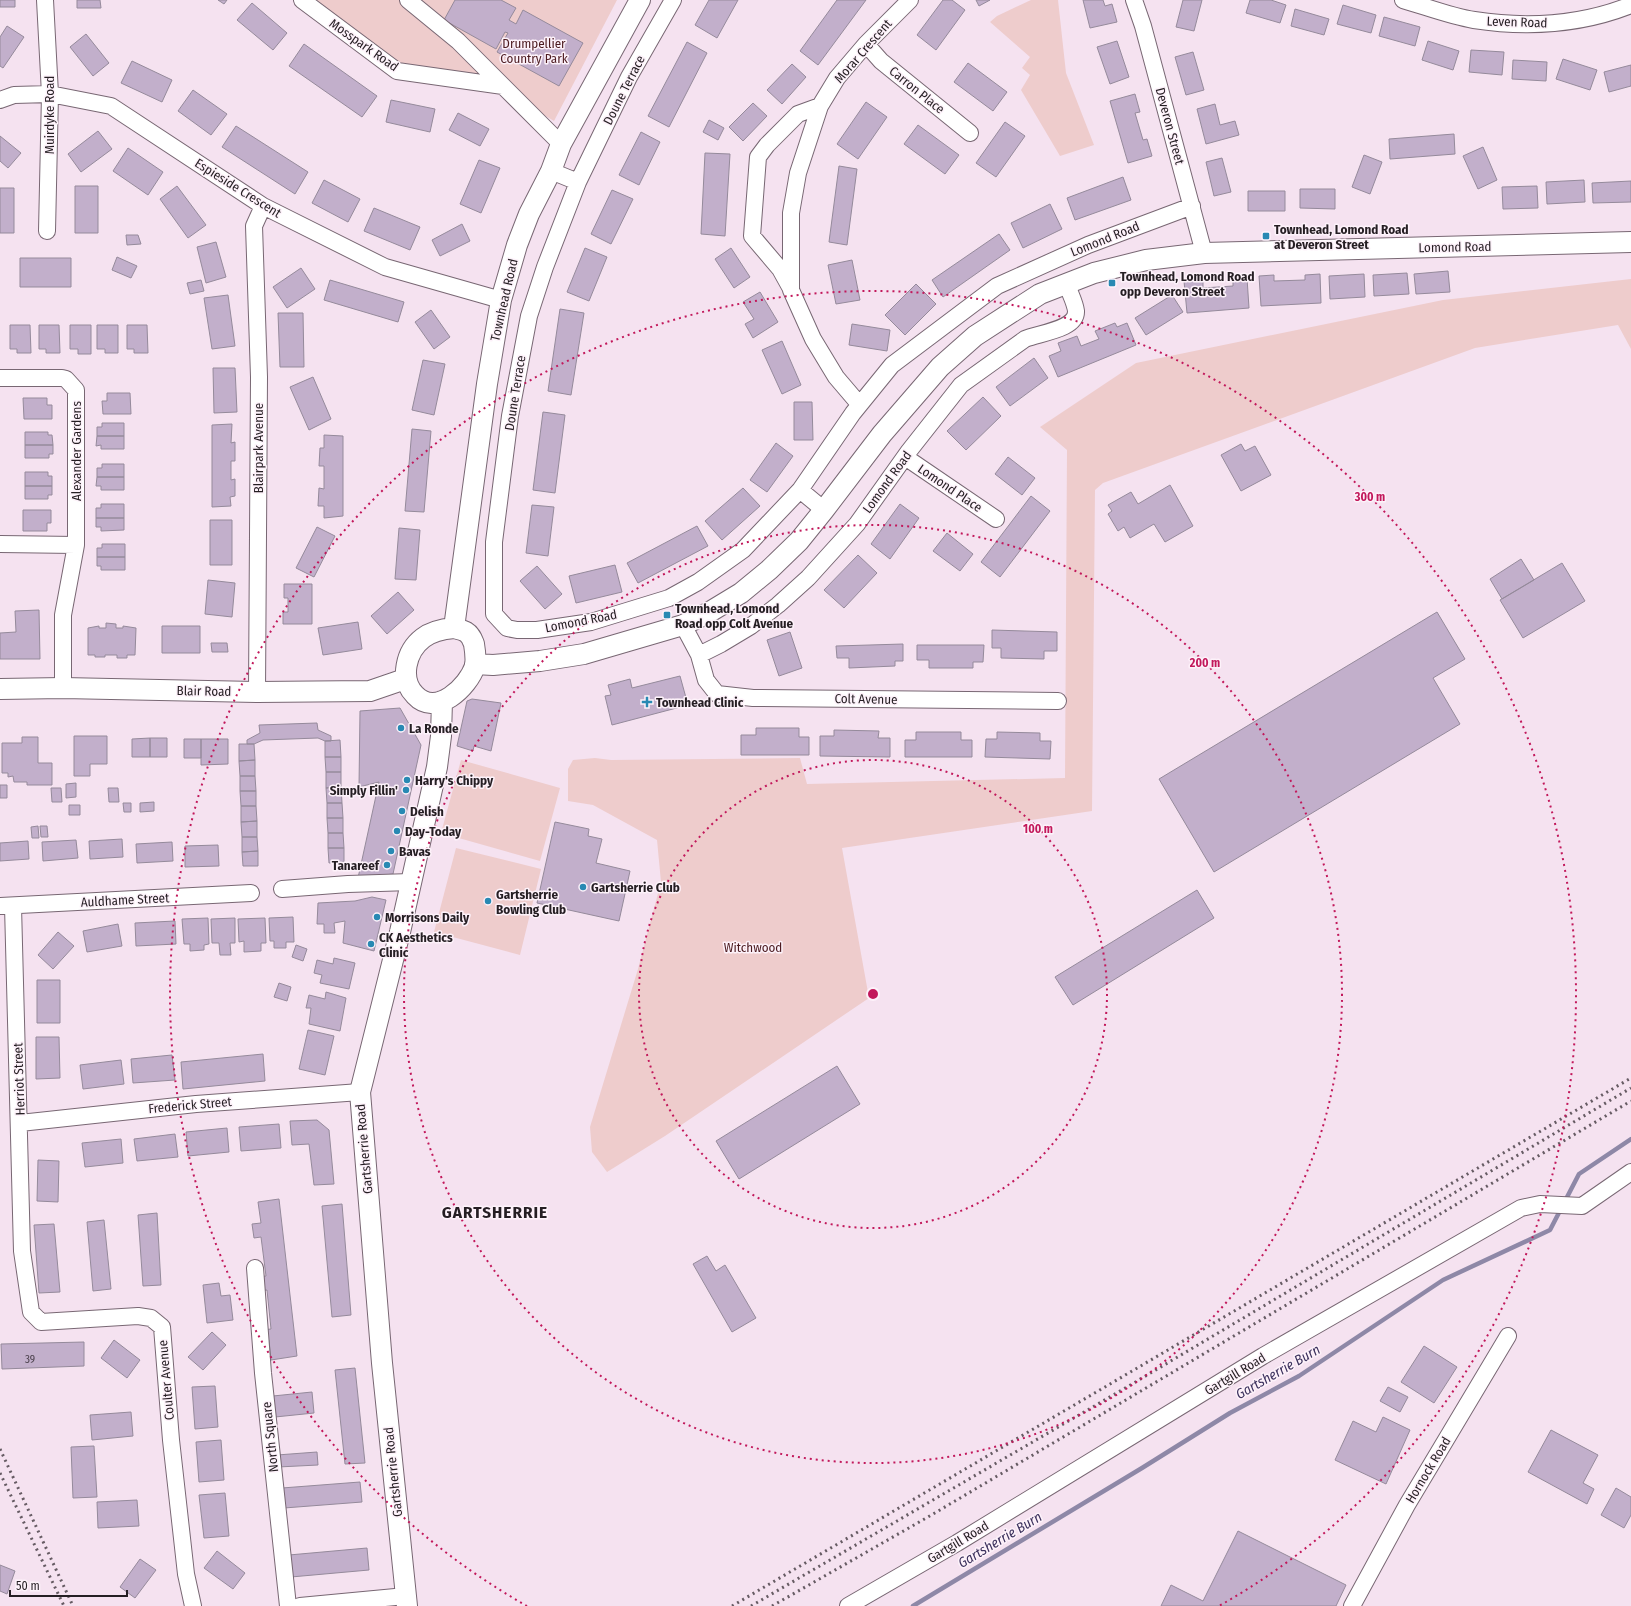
<svg xmlns="http://www.w3.org/2000/svg" width="1631" height="1606" viewBox="0 0 1631 1606" font-family="'Fira Sans Condensed',sans-serif">
<style>
.green{fill:#ecc}
.lines{fill:none;stroke-linecap:round;stroke-linejoin:round}
.stream{stroke:#8e88a7;stroke-width:4.5}
.building{fill:#c2afcb;stroke:#958a9b}
.minor-casing{stroke:#786773;stroke-width:18}
.tertiary-casing{stroke:#786773;stroke-width:22}
.minor{stroke:#fff;stroke-width:16}
.tertiary{stroke:#fff;stroke-width:20}
.rail{stroke:#665b63;stroke-width:3;stroke-dasharray:2 4;stroke-linecap:butt}
.ring{fill:none;stroke:#c2185b;stroke-width:2;stroke-dasharray:2 4}
.poi-dot{fill:#2889b3;stroke:#fdf2fa;stroke-width:1.5}
.labels{text-anchor:middle;dominant-baseline:central;stroke-width:3;stroke-linejoin:round;paint-order:stroke}
.number-label{font-size:11px;fill:#4c424d}
.street-label{font-size:13px;fill:#251e23;stroke:#fdf2fa}
.park-label{font-size:13px;fill:#4c1b20;stroke:#fdf2fa}
.poi-label{font-size:13px;font-weight:bold;fill:#251e23;stroke:#fdf2fa;text-anchor:start}
.water-label{font-size:14px;font-style:italic;fill:#3c315d;stroke:#fdf2fa}
.district-label{font-size:17px;font-weight:bold;letter-spacing:1px;fill:#251e23;stroke:#fdf2fa}
.centre{fill:#c2185b;stroke:#fdf2fa;stroke-width:2}
.ring-label{font-size:12px;text-anchor:middle;font-weight:bold;fill:#c2185b;stroke:#fdf2fa;stroke-width:3;stroke-linejoin:round;paint-order:stroke}
</style>
<rect width="100%" height="100%" fill="#f5e2f0"/>
<path class="green" d="M307 0H617L554 121 489 82 404 67Z
M1031 0H1058L1066 73 1094 145 1060 156 1021 90 1030 75 1022 68 1030 57 990 22 997 16Z
M1631 279V349L1618 325 1475 348 1103 483 1095 490 1092 811 842 848 869 998 665 1136 607 1172 592 1152 590 1127 638 969 661 882 657 840 593 805 568 801V769L573 760 595 758 611 760 800 758 807 784 1065 778 1067 450 1040 427 1136 363 1443 300Z
M461 760 560 788 540 861 441 833Z
M456 848 541 869 520 955 434 932Z"/>
<g class="lines">
<path class="stream" d="M913 1606 1142 1468 1230 1413 1299 1376 1443 1280 1550 1230 1579 1174 1631 1139"/>
</g>
<path class="building" d="M0 0H15V7H0Z
M77 0H100L101 8H77Z
M218 0H227L224 4Z
M455 0H501L516 8 509 20 516 24 523 10 583 43 559 86 497 52 508 33 505 32 496 49 444 20Z
M709 0H738L717 38 695 25Z
M837 0H866L818 65 800 51Z
M943 0H952L965 10 936 50 917 35Z
M976 0H990L979 6Z
M1083 0H1103L1105 6 1112 4 1117 22 1090 28Z
M1183 0H1202L1194 31 1176 27Z
M1250 0H1271L1286 5 1280 23 1246 13Z
M252 3 287 33 273 50 237 20Z
M1343 5 1376 15 1371 33 1337 24Z
M1295 9 1329 19 1324 35 1291 26Z
M1384 17 1420 27 1415 46 1379 36Z
M7 26 24 37 3 68 0 66V37Z
M86 34 109 63 93 76 70 47Z
M1117 41 1129 77 1110 84 1097 47Z
M1428 41 1459 51 1453 70 1422 60Z
M687 42 707 53 669 127 648 116Z
M304 44 377 96 362 117 289 66Z
M1471 50 1504 52 1502 75 1469 72Z
M1193 52 1204 90 1186 95 1175 57Z
M1563 59 1597 70 1590 90 1556 79Z
M1513 60 1547 62 1546 81 1512 79Z
M132 61 172 80 162 102 121 83Z
M968 63 1007 92 993 111 954 82Z
M792 64 806 77 782 104 767 90Z
M1631 65V86L1609 92 1604 72Z
M193 90 227 114 211 135 178 111Z
M1135 94 1140 112 1135 113 1143 140 1147 139 1152 156 1128 163 1110 101Z
M391 100 435 109 430 132 386 122Z
M866 102 887 117 858 159 837 144Z
M753 103 767 116 743 141 729 127Z
M1215 104 1220 125 1235 121 1239 135 1206 144 1197 109Z
M458 113 489 129 480 146 449 130Z
M709 120 724 128 718 140 703 132Z
M1005 122 1025 136 996 177 976 163Z
M918 125 959 155 945 174 904 144Z
M236 126 308 172 295 194 222 147Z
M98 131 112 149 81 172 68 154Z
M641 132 660 142 639 185 619 175Z
M1454 134 1455 154 1390 159 1389 139Z
M0 136 21 153 8 168 0 161Z
M1483 147 1497 180 1478 189 1463 156Z
M128 148 163 172 148 195 113 171Z
M705 153 730 154 725 236 701 234Z
M1364 155 1382 162 1370 194 1352 187Z
M1222 158 1231 192 1214 196 1206 162Z
M479 160 500 168 481 213 460 204Z
M839 166 857 169 847 245 829 242Z
M1123 177 1131 200 1075 220 1067 198Z
M324 180 360 199 348 222 312 203Z
M1584 180 1585 202 1547 204 1546 182Z
M1631 181V202L1593 203 1592 183Z
M75 186H98V233H75Z
M177 186 206 225 188 238 160 199Z
M1537 186 1538 208 1503 209 1502 187Z
M0 188H14V233H0Z
M1300 189H1335V209L1300 208Z
M612 190 633 199 611 244 591 234Z
M1248 191H1285V211H1248Z
M1050 204 1062 229 1023 248 1011 223Z
M374 208 420 227 410 250 364 231Z
M462 224 470 241 440 256 432 240Z
M999 234 1010 250 943 297 932 280Z
M126 235H138L141 244 127 245Z
M216 242 226 277 206 283 197 247Z
M585 248 607 257 589 301 567 292Z
M731 248 750 277 734 288 715 259Z
M117 257 137 266 131 278 112 270Z
M20 258H71V287H20Z
M852 260 860 300 836 304 828 265Z
M301 268 315 289 287 308 273 287Z
M1448 271 1450 292 1416 294 1414 274Z
M1407 273 1409 294 1374 296 1373 275Z
M1320 274 1321 303 1261 306 1259 276 1274 275V281L1305 280V275Z
M1364 274 1365 297 1330 299 1329 276Z
M1247 278 1249 308 1187 313 1184 281 1203 279V288L1233 286V279Z
M201 280 204 291 190 294 187 283Z
M330 280 404 302 398 322 324 300Z
M916 284 936 304 905 335 885 315Z
M760 292 778 322 753 338 745 324 754 319 743 302Z
M228 295 235 346 212 349 204 298Z
M1172 295 1183 312 1146 335 1135 318Z
M560 309 584 313 571 395 548 391Z
M431 310 450 337 434 349 415 322Z
M278 313H303L304 367H280Z
M1115 323 1117 327 1127 323 1136 345 1058 377 1049 356 1061 351 1058 343 1077 336 1081 346 1099 339 1095 331Z
M852 324 890 330 887 351 849 345Z
M10 325H30L31 353H17V349H10Z
M39 325H59L60 353H46V349H39Z
M70 325H91V354H78V349H70Z
M97 325H118V353H105V349H97Z
M127 325H147L148 353H134V349H127Z
M782 341 801 385 782 394 762 350Z
M1034 358 1048 378 1010 406 996 387Z
M423 360 445 364 434 415 412 410Z
M213 368H235L237 412 214 413Z
M313 377 331 419 309 430 290 387Z
M107 393H130L131 414H103L102 401H107Z
M983 397 1001 416 966 450 947 431Z
M23 398H47V405H52V419H24Z
M794 402H812L813 440H794Z
M543 412 565 415 555 493 533 490Z
M102 423H124V436H97V427H102Z
M232 424 231 443 235 442V461H231V480L235 479V496L230 497 231 506 212 507V425Z
M412 429 431 431 424 512 405 511Z
M25 432H48V435H52L53 445H25Z
M324 435 343 436V516L324 518V506H318L319 488 324 489V466H319L320 448H324Z
M97 436H124V449H101V445L96 446Z
M776 443 793 456 767 492 750 480Z
M1241 444 1245 451 1255 446 1271 475 1241 491 1221 455Z
M25 445H53V454H49V458H25Z
M1008 457 1035 478 1022 495 995 474Z
M102 464H124V477H97V468H102Z
M25 472H48V476H52V486H25Z
M97 477H124V490H101V486H96Z
M1170 485 1193 526 1165 542 1154 524 1130 538 1124 527 1118 531 1108 514 1112 511 1108 505 1131 492 1138 504Z
M25 486H52V495H48V499H25Z
M743 488 760 506 722 540 705 521Z
M1031 496 1050 511 1000 577 981 562Z
M101 504H124V518H96V508H101Z
M900 504 919 518 890 559 871 544Z
M532 505 554 507 548 556 526 553Z
M23 510H51V523H47V531H23Z
M96 518H124V530L101 531V527H96Z
M210 520H232V565H210Z
M697 526 708 546 638 583 627 563Z
M317 527 335 536 314 577 296 568Z
M399 528 420 530 416 580 395 579Z
M947 533 973 554 960 571 933 551Z
M102 544H125V557H97V548H102Z
M858 555 877 573 844 608 824 590Z
M97 557H125V570H101V566H97Z
M1521 559 1534 580 1502 599 1490 579Z
M1562 563 1585 601 1523 638 1500 600Z
M615 565 622 592 576 603 569 576Z
M537 566 562 594 545 609 520 581Z
M208 580 235 583 232 617 205 614Z
M284 584H312V624H283V612H288V598H284Z
M398 592 414 610 387 634 371 616Z
M39 610 40 659H0V633L16 632 15 611Z
M1437 612 1465 659 1433 678 1460 724 1214 872 1159 779Z
M358 622 362 649 323 655 318 628Z
M106 623 116 624V628H123V626L136 628 135 655H127V658H117V655H105V657H95V655H88V628L99 626V628H106Z
M162 626H200V653H162Z
M992 630 1057 632V651H1044V659L1001 658V648H992Z
M790 632 802 668 779 676 767 640Z
M211 643H227L228 652H212Z
M903 644V661H895V666L849 668V658H837L836 646Z
M917 645H984L983 662H973V668H929V660H917Z
M680 676 688 705 612 725 605 696 611 695 608 685 630 679 632 688Z
M472 699 501 703 491 751 474 746 473 751 457 746 467 701Z
M400 708 421 745 393 874 358 878 379 782 359 787 360 711Z
M317 723 318 730 331 736V741H325L318 738 263 740 254 744H247V740L260 733 259 725Z
M756 728H799V737H809V755H741V735H756Z
M834 730 879 731 878 738H890V757L820 756V736H834Z
M916 732H961V740H972V757H905V740H916Z
M997 732 1040 733V741H1051L1050 759 985 757 986 739H997Z
M74 736H107V764H90V776H74Z
M22 737H38V763H52V785H27V782H14L13 776 8 777V773H2V743H22Z
M150 738V757H132V739Z
M150 738H167V757H150Z
M184 739H201V758H184Z
M201 739H228V764L201 765Z
M340 740 341 757H325V741Z
M239 744H254L255 760 239 761Z
M325 757H341V772H326Z
M255 760V776H240L239 761Z
M326 772H341V787L326 788Z
M240 776H255L256 791H240Z
M76 783V797L66 798V784Z
M0 785H7V798H0Z
M341 787 342 803H327L326 788Z
M51 788H61L62 802H52Z
M108 788H118L119 802H109Z
M240 791H256V806H241Z
M154 802V811L140 812V803Z
M123 803H131V812H124Z
M327 803H342L343 818H327Z
M69 805H80V815H69Z
M241 806H256L257 821 241 822Z
M327 818H343V833H328Z
M257 821V837H242L241 822Z
M555 822 589 829 588 836 602 839 596 863 630 871 619 921 537 903Z
M38 826 39 838H32L31 827Z
M40 826H47L48 837H41Z
M328 833H343L344 848H328Z
M242 837H257L258 851 242 852Z
M122 839 123 857 90 859 89 841Z
M76 840 78 858 43 861 42 842Z
M28 841 29 859 0 861V843Z
M172 842 173 861 137 863 136 844Z
M218 845 219 866 185 867V846Z
M328 848H344V862L329 863Z
M258 851V866H243L242 852Z
M1197 890 1214 918 1073 1005 1055 977Z
M372 897 386 900 374 951 343 943 345 921 334 923 335 933H324V924H317L318 903 355 901Z
M293 917 294 942H286V948H274V941H270L269 918Z
M208 918 209 944 204 945V950L190 951V944H184L182 919Z
M235 918V943H230L231 955H220L219 943H212L211 919Z
M265 918 266 943H261V951L244 952V941L239 942 238 919Z
M175 921 176 944 136 946 135 923Z
M118 924 122 946 87 952 83 931Z
M58 932 74 946 53 969 38 955Z
M296 945 307 949 303 961 292 957Z
M334 958 355 963 349 989 320 983 322 975 314 973 317 960 333 964Z
M37 980H60V1023H37Z
M279 983 291 987 287 1001 274 997Z
M326 992 346 998 340 1031 309 1024 311 1008H306L309 995 325 999Z
M308 1030 334 1036 325 1075 299 1069Z
M36 1037H59L60 1078 36 1079Z
M263 1054 265 1081 183 1089 181 1062Z
M172 1055 175 1080 133 1083 131 1059Z
M121 1060 124 1084 83 1089 80 1065Z
M837 1066 860 1104 739 1179 716 1141Z
M317 1120 329 1130 334 1184 314 1185 309 1144 292 1145 290 1121Z
M279 1124 281 1148 241 1151 239 1127Z
M227 1128 229 1152 188 1156 186 1132Z
M175 1134 178 1157 137 1161 134 1139Z
M121 1139 123 1163 85 1167 82 1143Z
M38 1160 59 1161 58 1202 37 1201Z
M279 1199 297 1356 271 1360 269 1340 263 1341 262 1330 271 1329 267 1290 260 1291 258 1277 266 1276 261 1237 254 1238 252 1224 261 1223 258 1202Z
M342 1204 351 1315 332 1317 322 1206Z
M157 1213 161 1285 143 1286 138 1215Z
M104 1220 111 1289 93 1291 87 1222Z
M54 1224 60 1292 39 1293 34 1225Z
M707 1256 716 1271 725 1265 756 1318 732 1332 693 1264Z
M219 1283 221 1296 230 1295 233 1320 207 1323 203 1285Z
M212 1332 226 1345 203 1370 188 1357Z
M114 1340 140 1360 127 1378 101 1358Z
M84 1342V1366L2 1369 1 1344Z
M1424 1346 1457 1367 1434 1403 1401 1382Z
M355 1368 365 1463 345 1464 335 1370Z
M215 1386 218 1427 195 1429 192 1387Z
M1388 1387 1408 1397 1400 1412 1380 1401Z
M312 1392 314 1413 275 1417 273 1396Z
M131 1412 133 1436 92 1440 90 1415Z
M1383 1417 1410 1430 1386 1484 1335 1460 1353 1421 1376 1432Z
M1551 1430 1598 1455 1583 1483 1594 1489 1587 1504 1528 1472Z
M221 1440 224 1480 199 1482 196 1442Z
M94 1446 97 1497 73 1498 71 1447Z
M317 1452 318 1465 278 1467 277 1455Z
M360 1482 362 1502 284 1508 282 1488Z
M1616 1488 1631 1497V1515L1624 1528 1601 1515Z
M225 1493 229 1536 204 1538 199 1495Z
M137 1500 139 1526 98 1528 97 1502Z
M1238 1531 1346 1585 1336 1606H1161L1171 1585 1203 1601Z
M367 1548 369 1570 291 1577 289 1555Z
M217 1551 245 1573 233 1589 204 1568Z
M140 1559 156 1570 135 1598 120 1587Z
M0 1565 15 1571 7 1594 0 1591Z"/>
<g class="lines">
<g class="minor-casing">
<path id="minor" d="M45 0 50 94 47 231
M302 0 397 71 503 86 561 144
M408 0 458 41 503 86
M673 0 629 77 578 182 545 267 529 316 510 416 494 542V614L507 628 517 630H537L591 622 669 598 698 582 743 550 800 490 853 413 892 365 997 286 1088 245 1192 206
M1134 0 1143 26 1204 253
M1403 0C1427 7 1450 16 1474 20 1527 28 1581 25 1631 5
M866 44 881 61 970 133
M0 100 14 95 50 94 111 106 263 206 385 267 501 300
M551 171 578 182
M790 287 780 269 752 236 758 157 767 145 798 114 820 106
M0 378H62L66 379 76 390V545L63 615V688
M859 404 836 377 813 339 791 290V213L798 173 820 106 837 78 866 44 910 0
M905 457 996 519
M800 490 824 510
M0 544 76 545
M683 625 699 655 721 644 751 626 778 605 808 578 857 524 909 451 961 385 1025 339C1038 333 1077 330 1076 311 1075 302 1069 292 1067 284
M699 655 706 680 717 694 753 698 1058 701
M257 692 259 377 254 226 263 206
M282 889 348 884 411 882
M0 906 251 893
M13 906 22 1251 31 1312 41 1322 138 1316 151 1318 162 1327 171 1440 186 1574 193 1606
M20 1123 196 1104 360 1092
M255 1268 263 1373 288 1606
M300 1606 406 1596
M848 1606 957 1543 1263 1356 1521 1208 1540 1204 1582 1206 1631 1172
M1352 1606 1407 1505 1508 1336"/>
</g>
<g class="tertiary-casing">
<path id="tertiary" d="M454 628 487 384 501 300 517 245 529 214 551 171 561 144 640 0
M454 628C458 629 463 630 466 632 471 635 472 639 474 644 475 650 476 660 475 666 468 687 436 718 415 695 399 679 406 651 423 638 432 631 443 629 454 628Z
M475 664 493 665 540 661 584 654 683 625 708 613 741 593 769 570 799 541 824 510 882 434 940 367 975 336 1040 294 1094 273 1146 260 1204 253 1631 242
M0 689 63 688 257 692 370 691 405 679
M407 1606 382 1363 360 1092 400 932 437 767 441 736 442 701"/>
</g>
<use href="#minor" class="minor"/>
<use href="#tertiary" class="tertiary"/>
<path class="rail" d="M0 1449 73 1606
M0 1473 64 1606
M732 1606 1631 1078
M751 1606 1127 1387 1631 1088
M772 1606 928 1517 1631 1101"/>
</g>
<g class="ring">
<circle cx="873" cy="994" r="234"/>
<circle cx="873" cy="994" r="469"/>
<path d="M527 1606A703 703 0 1 1 1219 1606"/>
</g>
<g class="poi-dot">
<rect x="1262" y="232" width="8" height="8" rx="2"/>
<rect x="1108" y="279" width="8" height="8" rx="2"/>
<rect x="663" y="611" width="8" height="8" rx="2"/>
<path d="M645 696h4v4h4v4h-4v4h-4v-4h-4v-4h4z"/>
<circle cx="401" cy="728" r="4"/>
<circle cx="407" cy="780" r="4"/>
<circle cx="406" cy="790" r="4"/>
<circle cx="402" cy="811" r="4"/>
<circle cx="397" cy="831" r="4"/>
<circle cx="391" cy="851" r="4"/>
<circle cx="387" cy="865" r="4"/>
<circle cx="583" cy="887" r="4"/>
<circle cx="488" cy="901" r="4"/>
<circle cx="377" cy="917" r="4"/>
<circle cx="371" cy="944" r="4"/>
</g>
<g class="labels">
<g class="number-label">
<text x="30" y="1359">39</text>
</g>
<g class="street-label">
<text transform="translate(1517 22) rotate(2)">Leven Road</text>
<text transform="translate(364 45) rotate(35)">Mosspark Road</text>
<text transform="translate(863 51) rotate(-49)">Morar Crescent</text>
<text transform="translate(624 90) rotate(-63)">Doune Terrace</text>
<text transform="translate(917 90) rotate(39)">Carron Place</text>
<text transform="translate(49 115) rotate(-90)">Muirdyke Road</text>
<text transform="translate(1170 126) rotate(75)">Deveron Street</text>
<text transform="translate(238 188) rotate(32)">Espieside Crescent</text>
<text transform="translate(1105 239) rotate(-22)">Lomond Road</text>
<text transform="translate(1455 247) rotate(-1)">Lomond Road</text>
<text transform="translate(504 300) rotate(-77)">Townhead Road</text>
<text transform="translate(515 393) rotate(-81)">Doune Terrace</text>
<text transform="translate(258 448) rotate(-90)">Blairpark Avenue</text>
<text transform="translate(76 451) rotate(-90)">Alexander Gardens</text>
<text transform="translate(887 482) rotate(-54)">Lomond Road</text>
<text transform="translate(950 488) rotate(34)">Lomond Place</text>
<text transform="translate(581 621) rotate(-11)">Lomond Road</text>
<text transform="translate(204 691) rotate(1)">Blair Road</text>
<text transform="translate(866 699) rotate(1)">Colt Avenue</text>
<text transform="translate(125 900) rotate(-3)">Auldhame Street</text>
<text transform="translate(19 1079) rotate(-92)">Herriot Street</text>
<text transform="translate(190 1105) rotate(-5)">Frederick Street</text>
<text transform="translate(364 1149) rotate(-95)">Gartsherrie Road</text>
<text transform="translate(1235 1374) rotate(-31)">Gartgill Road</text>
<text transform="translate(166 1380) rotate(-95)">Coulter Avenue</text>
<text transform="translate(270 1437) rotate(-96)">North Square</text>
<text transform="translate(1428 1470) rotate(-59)">Hornock Road</text>
<text transform="translate(393 1472) rotate(-96)">Gartsherrie Road</text>
<text transform="translate(958 1542) rotate(-31)">Gartgill Road</text>
</g>
<g class="park-label">
<text x="534" y="43">Drumpellier<tspan x="534" dy="15">Country Park</tspan></text>
<text x="753" y="947">Witchwood</text>
</g>
<g class="poi-label">
<text x="1274" y="229">Townhead, Lomond Road<tspan x="1274" dy="15">at Deveron Street</tspan></text>
<text x="1120" y="276">Townhead, Lomond Road<tspan x="1120" dy="15">opp Deveron Street</tspan></text>
<text x="675" y="608">Townhead, Lomond<tspan x="675" dy="15">Road opp Colt Avenue</tspan></text>
<text x="656" y="702">Townhead Clinic</text>
<text x="409" y="728">La Ronde</text>
<text x="415" y="780">Harry's Chippy</text>
<text x="398" y="790" text-anchor="end">Simply Fillin'</text>
<text x="410" y="811">Delish</text>
<text x="405" y="831">Day-Today</text>
<text x="399" y="851">Bavas</text>
<text x="379" y="865" text-anchor="end">Tanareef</text>
<text x="591" y="887">Gartsherrie Club</text>
<text x="496" y="894">Gartsherrie<tspan x="496" dy="15">Bowling Club</tspan></text>
<text x="385" y="917">Morrisons Daily</text>
<text x="379" y="937">CK Aesthetics<tspan x="379" dy="15">Clinic</tspan></text>
</g>
<g class="water-label">
<text transform="translate(1278 1372) rotate(-30)">Gartsherrie Burn</text>
<text transform="translate(1000 1540) rotate(-31)">Gartsherrie Burn</text>
</g>
<g class="district-label">
<text x="495" y="1212">GARTSHERRIE</text>
</g>
</g>
<circle cx="873" cy="994" r="6" class="centre"/>
<g class="ring-label">
<text x="1370" y="501">300 m</text>
<text x="1205" y="667">200 m</text>
<text x="1038" y="833">100 m</text>
</g>
<path d="M10 1590v6h117v-6" fill="none" stroke="#251e23" stroke-width="2"/>
<text x="16" y="1590" font-size="12" fill="#251e23" stroke="#fdf2fa" stroke-width="3" paint-order="stroke">50 m</text>
</svg>
